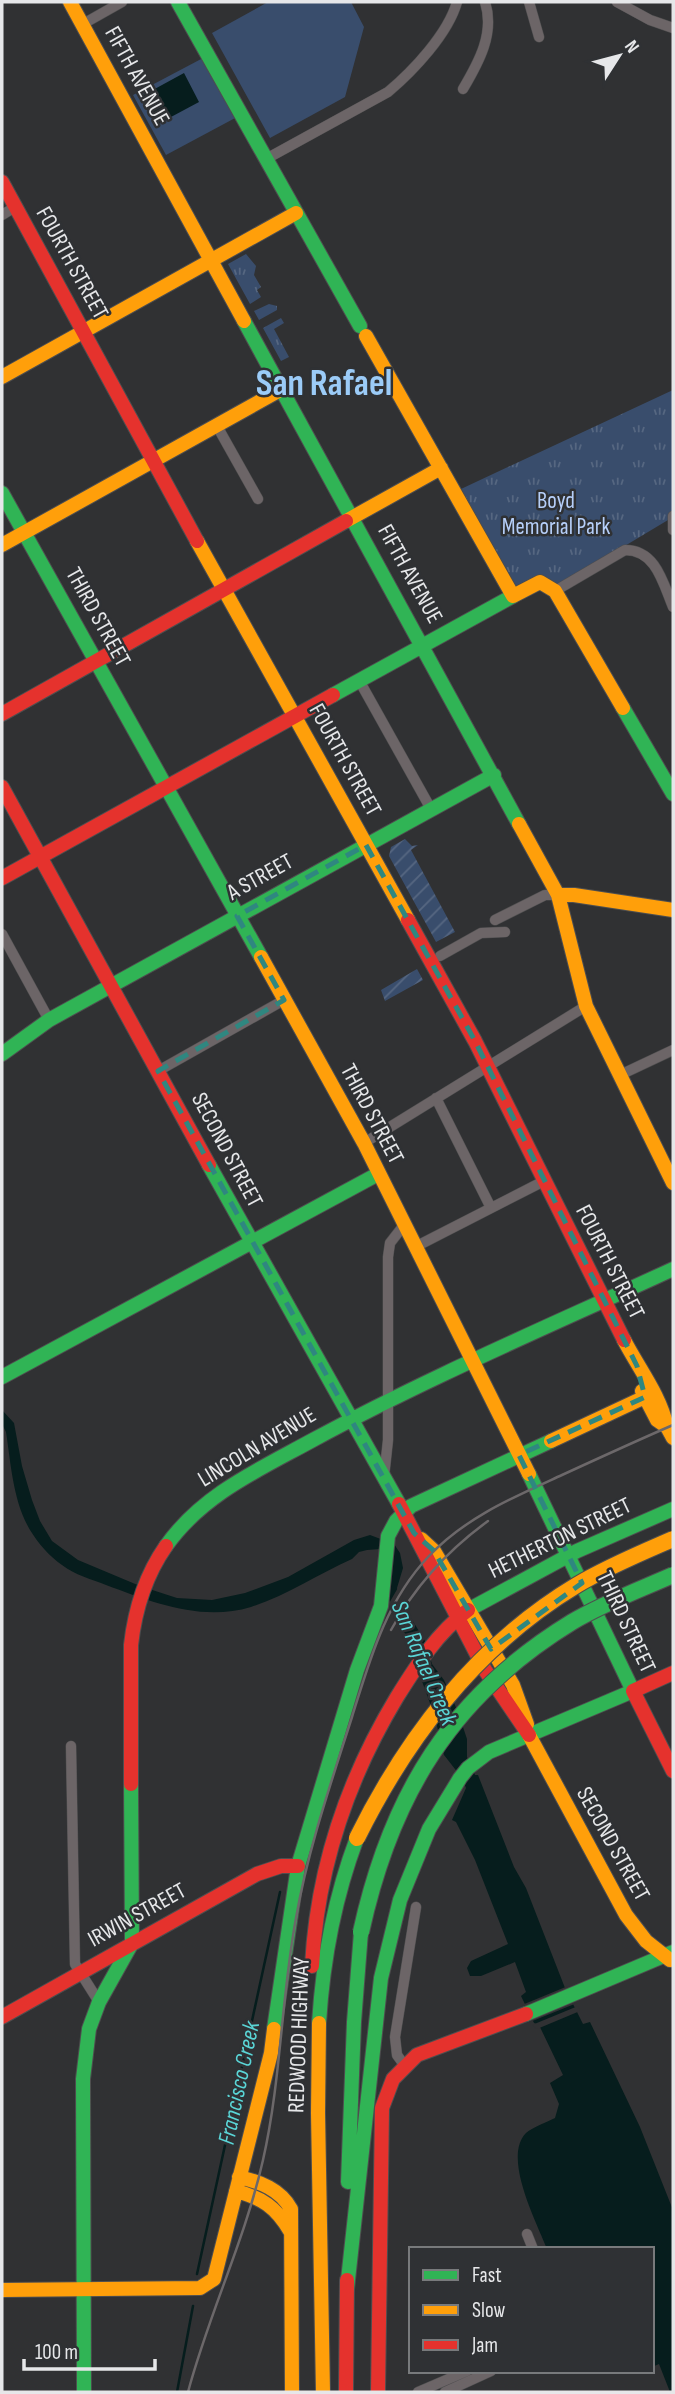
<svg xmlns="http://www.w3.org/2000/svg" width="675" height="2394" viewBox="0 0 675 2394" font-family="'Sofia Sans Condensed',sans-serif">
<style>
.grass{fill:url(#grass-tufts)}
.garden{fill:url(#garden-furrows)}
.pitch{fill:#394d6c}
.water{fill:#061d1d}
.pier{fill:#303133}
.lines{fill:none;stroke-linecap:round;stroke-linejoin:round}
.stream{stroke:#061d1d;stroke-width:2.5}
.street-casing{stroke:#4e4e4f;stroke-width:11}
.fast-casing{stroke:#4e4e4f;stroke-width:16}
.slow-casing{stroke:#4e4e4f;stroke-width:16}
.jam-casing{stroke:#4e4e4f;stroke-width:16}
.street{stroke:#6c6567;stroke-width:10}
.fast{stroke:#30b455;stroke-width:14}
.slow{stroke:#ff9f0a;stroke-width:14}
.jam{stroke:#e5322d;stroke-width:14}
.rail{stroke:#6c686a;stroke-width:2.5}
.fast-bridge-casing{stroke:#4e4e4f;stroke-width:18;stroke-linecap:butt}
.slow-bridge-casing{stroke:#4e4e4f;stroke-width:18;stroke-linecap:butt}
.fast-bridge{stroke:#30b455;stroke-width:16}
.slow-bridge{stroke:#ff9f0a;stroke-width:16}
.marked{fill:none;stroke:#2f8780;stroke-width:5;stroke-dasharray:14 9;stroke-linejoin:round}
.labels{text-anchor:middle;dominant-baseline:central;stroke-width:5;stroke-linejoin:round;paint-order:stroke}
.street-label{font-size:23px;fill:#e6e7e9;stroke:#2f3134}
.park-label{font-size:23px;fill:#b6cff9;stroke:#2f3134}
.water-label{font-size:24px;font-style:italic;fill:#5ad5d6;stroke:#2f3134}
.town-label{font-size:37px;font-weight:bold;fill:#9bcbf7;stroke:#2f3134}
</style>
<defs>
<pattern id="grass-tufts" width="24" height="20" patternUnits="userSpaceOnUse" patternTransform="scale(1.75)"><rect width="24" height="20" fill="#394d6c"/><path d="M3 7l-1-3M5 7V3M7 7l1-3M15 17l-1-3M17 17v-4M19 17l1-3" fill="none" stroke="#566781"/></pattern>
<pattern id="garden-furrows" width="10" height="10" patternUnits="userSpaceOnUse" patternTransform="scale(1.75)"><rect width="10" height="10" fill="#394d6c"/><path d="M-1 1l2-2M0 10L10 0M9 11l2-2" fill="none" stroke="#566781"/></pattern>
</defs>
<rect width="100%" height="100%" fill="#303133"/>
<path class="grass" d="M246 254 256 266 254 275 261 287 257 290 261 297 250 304 228 264Z
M269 304 277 306V310L259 320 254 311Z
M281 318 284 323 274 329 289 357 281 361 263 328Z
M673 390V517L558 586C544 570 532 578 516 586L461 489Z"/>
<path class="garden" d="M405 839 412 846 418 845 411 850 455 932 436 942 389 856 391 847Z
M417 969 423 980 385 1001 381 990Z"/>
<path class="pitch" d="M268 2H351L364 27 345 97 270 138 212 33Z
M203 58 237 117 166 155 133 95Z"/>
<path class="water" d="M184 73 199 102 156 125 140 97Z
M2 1410 14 1423 22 1466 32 1500 40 1521 52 1541 78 1560 140 1586 177 1598 212 1600 245 1593 288 1577 354 1540 370 1535 394 1544 400 1553 403 1568 397 1588 400 1600 425 1641 432 1664 444 1680 458 1712 467 1739V1757L475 1775H478L514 1867 526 1888 565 1988 583 2024 590 2022 640 2127 673 2210V2392H670L659 2364 652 2367V2330L655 2328 652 2321V2249H547C537 2223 502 2157 526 2133 533 2127 547 2122 555 2118L559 2104 550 2083 563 2075 539 2025 534 2023 521 1996 526 1992 515 1962 481 1976H470L467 1968 471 1961 508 1944 475 1860 456 1822 452 1820 466 1788 462 1778 444 1755 442 1748 435 1717 419 1673 413 1642 401 1629V1622L389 1600V1575L381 1549 367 1550 359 1552 352 1559C318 1574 286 1596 251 1607 201 1622 152 1602 106 1585 91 1579 75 1575 62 1565 49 1556 38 1543 30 1530 13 1501 11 1464 6 1432L2 1424Z"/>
<path class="pier" d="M399 1586 403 1599 401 1602 404 1600 409 1610 398 1627 388 1605Z
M568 1986 577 2003 530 2022 522 2005Z
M578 2006 580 2011 537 2029 532 2025Z"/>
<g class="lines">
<path class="stream" d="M197 2274 280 1892
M177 2392 193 2306"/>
<g class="street-casing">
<path id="street" d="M529 2 539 37
M617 2 650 20 673 28
M83 24 122 2
M463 89C479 62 495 33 485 2
M266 159 388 92C413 71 448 34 457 2
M2 215 15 207
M217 426 258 499
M673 516V530
M555 591 625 550C656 550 663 583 673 607
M360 682 431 809
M495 920 545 895H558
M2 934 49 1020
M440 956 481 933 505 932
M158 1071 284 1000
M620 1075 673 1050
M436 1098 491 1208
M364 1143 586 1006
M415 1247 544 1181
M384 1477 388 1440V1257L390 1243 404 1225
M71 1746 75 1964 99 2002
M405 2066 397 2055 395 2037 416 1907
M527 2234 533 2249
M418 2392 467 2371
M445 2392 491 2371"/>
</g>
<g class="fast-casing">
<path id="fast" d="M178 2 360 326
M244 321 519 824
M2 493 261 957
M333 695 513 596
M623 708 673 794
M2 1054 49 1020 494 775
M209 1165 399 1504
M2 1377 378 1174
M529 1474 633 1691 529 1735
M166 1546C202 1495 258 1470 311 1441 429 1377 552 1325 673 1269
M468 1610 577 1551 673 1509
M526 2014 673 1952
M319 2023C323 1958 334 1899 357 1838
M274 2029 298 1866 357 1670 381 1606 388 1536 396 1521 411 1506 551 1441
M348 2182 354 2022 361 1932
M347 2289 381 1978 400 1900 429 1829 460 1778 468 1768 489 1752 529 1735
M84 2392 83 2079 89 2029 99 2002 132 1943 131 1784"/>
</g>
<g class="slow-casing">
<path id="slow" d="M70 2 244 321
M366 336 513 596 540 582 555 591 623 708
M2 377 296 213
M346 521 441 468
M197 541 408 920
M2 545 282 389
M519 824 558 895 586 1006 673 1183
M558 895H574L673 910
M261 957 364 1143 529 1474
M624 1340C639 1369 660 1395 667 1427
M642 1391 657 1420 667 1427 673 1438
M551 1441 645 1397
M421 1539 434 1551 513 1685 527 1724
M529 1735 626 1915 646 1941 670 1960
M319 2023 318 2113 323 2392
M239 2177C260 2182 280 2189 291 2209L292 2392
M236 2191C262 2198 276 2207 290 2231
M2 2290 200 2288 214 2279 271 2053 274 2029"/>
</g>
<g class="jam-casing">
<path id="jam" d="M2 182 197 541
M2 714 346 521
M2 787 209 1165
M2 878 333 695
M408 920 475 1041 624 1340
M399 1504 485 1670 529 1735
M673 1673 633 1691 673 1771
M131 1784V1645C135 1609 145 1576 166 1546
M312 1966C317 1869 347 1780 397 1697 417 1665 437 1633 468 1610
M2 2017 257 1874 281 1866H298
M346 2392 347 2280
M378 2392 382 2108 393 2079 417 2055 526 2014"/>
</g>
<use href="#street" class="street"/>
<use href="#fast" class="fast"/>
<use href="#slow" class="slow"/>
<use href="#jam" class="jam"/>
<path class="rail" d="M391 1630C415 1586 448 1550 488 1521
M188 2392C209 2313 245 2240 263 2160 281 2081 281 1999 296 1918 308 1849 331 1783 352 1717 370 1659 386 1601 429 1556 466 1517 514 1497 562 1475 599 1458 636 1441 673 1425"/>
<g class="fast-bridge-casing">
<path id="fast-bridge" d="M361 1932C391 1795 451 1696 572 1622 604 1603 639 1590 673 1575"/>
</g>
<g class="slow-bridge-casing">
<path id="slow-bridge" d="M357 1838C408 1735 477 1645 577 1585 607 1567 641 1553 673 1539"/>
</g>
<use href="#fast-bridge" class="fast-bridge"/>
<use href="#slow-bridge" class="slow-bridge"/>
</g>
<path class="marked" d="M366 845 475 1041 637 1366 645 1397 519 1455 582 1583 491 1649 434 1551 414 1533 158 1071 284 1000 237 916Z"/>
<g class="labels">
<g class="street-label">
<text transform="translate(137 76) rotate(61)">FIFTH AVENUE</text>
<text transform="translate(72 263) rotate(61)">FOURTH STREET</text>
<text transform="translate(410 574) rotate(61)">FIFTH AVENUE</text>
<text transform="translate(98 617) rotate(61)">THIRD STREET</text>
<text transform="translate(345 760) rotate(61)">FOURTH STREET</text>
<text transform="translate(260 877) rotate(-29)">A STREET</text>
<text transform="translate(372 1114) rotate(62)">THIRD STREET</text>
<text transform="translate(227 1150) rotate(62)">SECOND STREET</text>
<text transform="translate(610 1262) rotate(63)">FOURTH STREET</text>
<text transform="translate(257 1447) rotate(-31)">LINCOLN AVENUE</text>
<text transform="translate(560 1538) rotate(-26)">HETHERTON STREET</text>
<text transform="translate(626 1622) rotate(65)">THIRD STREET</text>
<text transform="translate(613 1844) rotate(61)">SECOND STREET</text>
<text transform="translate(137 1915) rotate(-29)">IRWIN STREET</text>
<text transform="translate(299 2035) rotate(-88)">REDWOOD HIGHWAY</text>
</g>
<g class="park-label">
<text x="556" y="501">Boyd<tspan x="556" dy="26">Memorial Park</tspan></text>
</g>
<g class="water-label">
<text transform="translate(424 1663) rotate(67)">San Rafael Creek</text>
<text transform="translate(239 2083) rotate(-78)">Francisco Creek</text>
</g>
<g class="town-label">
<text x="324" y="384">San Rafael</text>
</g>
</g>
<rect width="675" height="2394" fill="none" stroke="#e6e7e9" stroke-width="7"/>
<rect x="409" y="2247" width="245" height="126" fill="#2f3134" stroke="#787a7c" stroke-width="2"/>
<rect x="423" y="2270" width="35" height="10" fill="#30b455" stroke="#787a7c" stroke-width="2"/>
<text x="472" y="2282" font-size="21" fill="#e6e7e9">Fast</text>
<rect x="423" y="2305" width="35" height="10" fill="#ff9f0a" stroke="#787a7c" stroke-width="2"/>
<text x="472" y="2317" font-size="21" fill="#e6e7e9">Slow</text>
<rect x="423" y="2340" width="35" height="10" fill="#e5322d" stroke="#787a7c" stroke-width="2"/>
<text x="472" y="2352" font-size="21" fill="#e6e7e9">Jam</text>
<g transform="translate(619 56) rotate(54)" stroke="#2f3134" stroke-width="5" paint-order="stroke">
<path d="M0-5L12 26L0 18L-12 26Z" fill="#e6e7e9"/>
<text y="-10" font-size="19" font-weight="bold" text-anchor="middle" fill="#e6e7e9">N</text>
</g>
<path d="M24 2359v10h131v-10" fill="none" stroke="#e6e7e9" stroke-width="3.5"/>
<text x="35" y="2359" font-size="21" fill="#e6e7e9" stroke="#2f3134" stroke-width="5" paint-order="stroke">100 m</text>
</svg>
